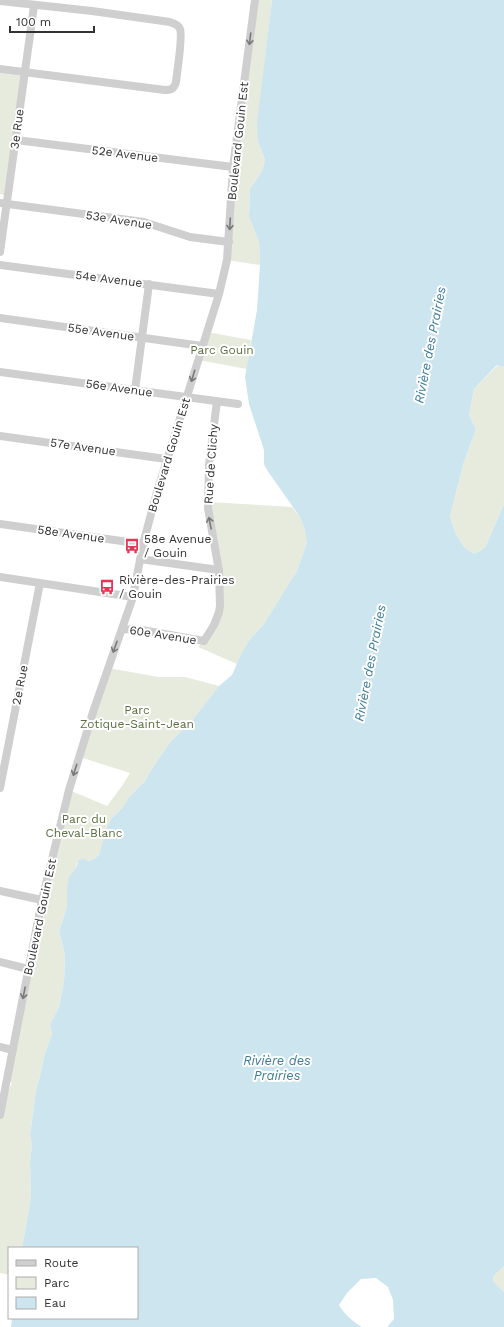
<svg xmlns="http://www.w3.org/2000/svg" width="504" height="1327" viewBox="0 0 504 1327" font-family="'Work Sans',sans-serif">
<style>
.green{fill:#e6ebdd}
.water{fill:#cde5ee}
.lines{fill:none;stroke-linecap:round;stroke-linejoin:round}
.minor{stroke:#cfcfcf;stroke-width:8}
.oneway{stroke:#797979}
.labels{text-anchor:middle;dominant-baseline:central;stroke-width:4;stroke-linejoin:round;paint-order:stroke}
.street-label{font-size:12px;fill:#323232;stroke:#fff}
.park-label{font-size:12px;fill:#5a6f3e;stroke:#fff}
.poi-label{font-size:12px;fill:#323232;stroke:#fff;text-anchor:start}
.water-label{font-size:13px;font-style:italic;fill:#3d7d97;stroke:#fff}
</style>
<rect width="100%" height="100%" fill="#fff"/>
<path class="green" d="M253 0H272L264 69 258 142 265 160 262 171 250 189 249 217 259 242 260 265 227 260Z
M0 73 21 76 4 195 0 194Z
M207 332 251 340 247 369 198 360Z
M498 365 504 367V504L485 548 474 554 464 547 455 532 450 516 463 465 476 429 469 415 474 389Z
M209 502 292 507 300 517 304 527 307 542 306 545 297 571 291 582 264 624 250 639 241 654 237 664 198 647 204 641 219 612Z
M108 668 159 677H185L219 686 193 719 171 741 151 770 145 781 129 797 122 808 111 819 99 855 94 859 89 861 83 860 77 863 76 868 67 887V907L59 931 65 955 64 982 59 1007 50 1024 52 1034 44 1056 41 1072 36 1091 30 1135 32 1145 30 1162 31 1197 22 1248H9V1275L0 1273V1116L12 1082H10L13 1050 69 790 107 806 122 786 130 773 80 757Z
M504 1266V1292L493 1281V1277Z"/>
<path class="water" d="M272 0H504V367L497 365 474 389 469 415 476 429 463 465 450 516 455 532 464 547 474 554 485 548 504 504V1266L493 1277V1281L504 1292V1327H387L394 1319 393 1300 388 1287 376 1278 361 1279 347 1293 339 1305C345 1315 352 1321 362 1327H11L12 1318H137V1248H22L31 1197 30 1162 32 1145 30 1135 36 1091 41 1072 44 1056 52 1034 50 1024 59 1007 64 982 65 955 59 931 67 907V887L69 877 76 868 79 860 83 859 89 861 94 859 99 855 107 828 111 819 122 808 129 797 145 781 151 770 171 741 193 719 219 686 232 675 241 654 250 639 264 624 297 571 307 542 304 527 300 517 267 470 264 464V450L249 404 245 377 257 310 260 265 259 242 249 217 250 189 262 171 265 160 258 142 257 123Z"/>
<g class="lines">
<path class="minor" d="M0 1 92 11 170 22C174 24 178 24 180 29 183 36 177 72 176 82 174 89 171 90 165 90L0 69
M16 140 233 167
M0 203 144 222 190 237 229 242
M0 252 34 6
M0 265 219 294
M0 318 202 346
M0 372 238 404
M135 390 149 284
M0 436 166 459
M0 524 143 544
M140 559 219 570
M0 577 133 597
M122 629 142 630 204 641 214 625 219 612 220 606 219 571 208 508 209 465 217 401
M0 788 40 583
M0 891 42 900
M0 962 28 969
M0 1047 13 1050
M0 1115 42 900 69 790 94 709 133 597 143 544 157 492 219 294 227 260 233 167 255 0"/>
</g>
<defs><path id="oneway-shaft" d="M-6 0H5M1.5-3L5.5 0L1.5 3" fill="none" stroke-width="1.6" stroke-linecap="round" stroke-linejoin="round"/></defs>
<g class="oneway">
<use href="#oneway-shaft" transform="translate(250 39) rotate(97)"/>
<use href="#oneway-shaft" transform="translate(230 224) rotate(93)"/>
<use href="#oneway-shaft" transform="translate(193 376) rotate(107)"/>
<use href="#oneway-shaft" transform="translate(210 523) rotate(-101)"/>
<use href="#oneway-shaft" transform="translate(115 647) rotate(110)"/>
<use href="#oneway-shaft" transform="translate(75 770) rotate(108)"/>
<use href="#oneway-shaft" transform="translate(24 993) rotate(101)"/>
</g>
<defs>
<g id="bus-bare" transform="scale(1.2)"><path d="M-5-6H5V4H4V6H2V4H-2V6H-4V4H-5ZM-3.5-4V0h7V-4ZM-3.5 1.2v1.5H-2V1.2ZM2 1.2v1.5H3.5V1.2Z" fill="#e83555" stroke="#fff" stroke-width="2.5" paint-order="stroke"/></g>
</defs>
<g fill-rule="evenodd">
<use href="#bus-bare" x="132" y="546"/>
<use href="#bus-bare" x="107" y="587"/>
</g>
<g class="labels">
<g class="street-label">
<text transform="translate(17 129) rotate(-82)">3e Rue</text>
<text transform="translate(238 141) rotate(-84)">Boulevard Gouin Est</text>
<text transform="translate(125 154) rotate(7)">52e Avenue</text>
<text transform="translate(119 220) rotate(9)">53e Avenue</text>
<text transform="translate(109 279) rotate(7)">54e Avenue</text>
<text transform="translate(101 332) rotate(8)">55e Avenue</text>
<text transform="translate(119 388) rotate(8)">56e Avenue</text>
<text transform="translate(83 447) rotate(8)">57e Avenue</text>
<text transform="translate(169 455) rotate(-73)">Boulevard Gouin Est</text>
<text transform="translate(211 464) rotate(-86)">Rue de Clichy</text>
<text transform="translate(71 534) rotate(8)">58e Avenue</text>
<text transform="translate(163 635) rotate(9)">60e Avenue</text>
<text transform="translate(20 685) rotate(-79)">2e Rue</text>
<text transform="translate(40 917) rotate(-78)">Boulevard Gouin Est</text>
</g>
<g class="park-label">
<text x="222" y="350">Parc Gouin</text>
<text x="137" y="710">Parc<tspan x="137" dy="14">Zotique-Saint-Jean</tspan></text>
<text x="84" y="819">Parc du<tspan x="84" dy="14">Cheval-Blanc</tspan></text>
</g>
<g class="poi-label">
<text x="144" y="539">58e Avenue<tspan x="144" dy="14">/ Gouin</tspan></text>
<text x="119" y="580">Rivière-des-Prairies<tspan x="119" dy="14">/ Gouin</tspan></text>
</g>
<g class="water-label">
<text transform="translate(430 345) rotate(-79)">Rivière des Prairies</text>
<text transform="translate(370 663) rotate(-79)">Rivière des Prairies</text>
<text x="277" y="1060">Rivière des<tspan x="277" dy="15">Prairies</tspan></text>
</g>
</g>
<rect x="8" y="1247" width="130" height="72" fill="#ffffff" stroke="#adadad"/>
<rect x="16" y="1260" width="20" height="6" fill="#cfcfcf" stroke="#adadad"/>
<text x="44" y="1267" font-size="12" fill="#323232">Route</text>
<rect x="16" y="1277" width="20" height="12" fill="#e6ebdd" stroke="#adadad"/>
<text x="44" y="1287" font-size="12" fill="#323232">Parc</text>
<rect x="16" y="1297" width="20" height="12" fill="#cde5ee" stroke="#adadad"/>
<text x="44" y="1307" font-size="12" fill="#323232">Eau</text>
<path d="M10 26v6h84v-6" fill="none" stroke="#323232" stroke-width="2"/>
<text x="16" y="26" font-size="12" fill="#323232" stroke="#ffffff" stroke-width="3" paint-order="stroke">100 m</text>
</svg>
